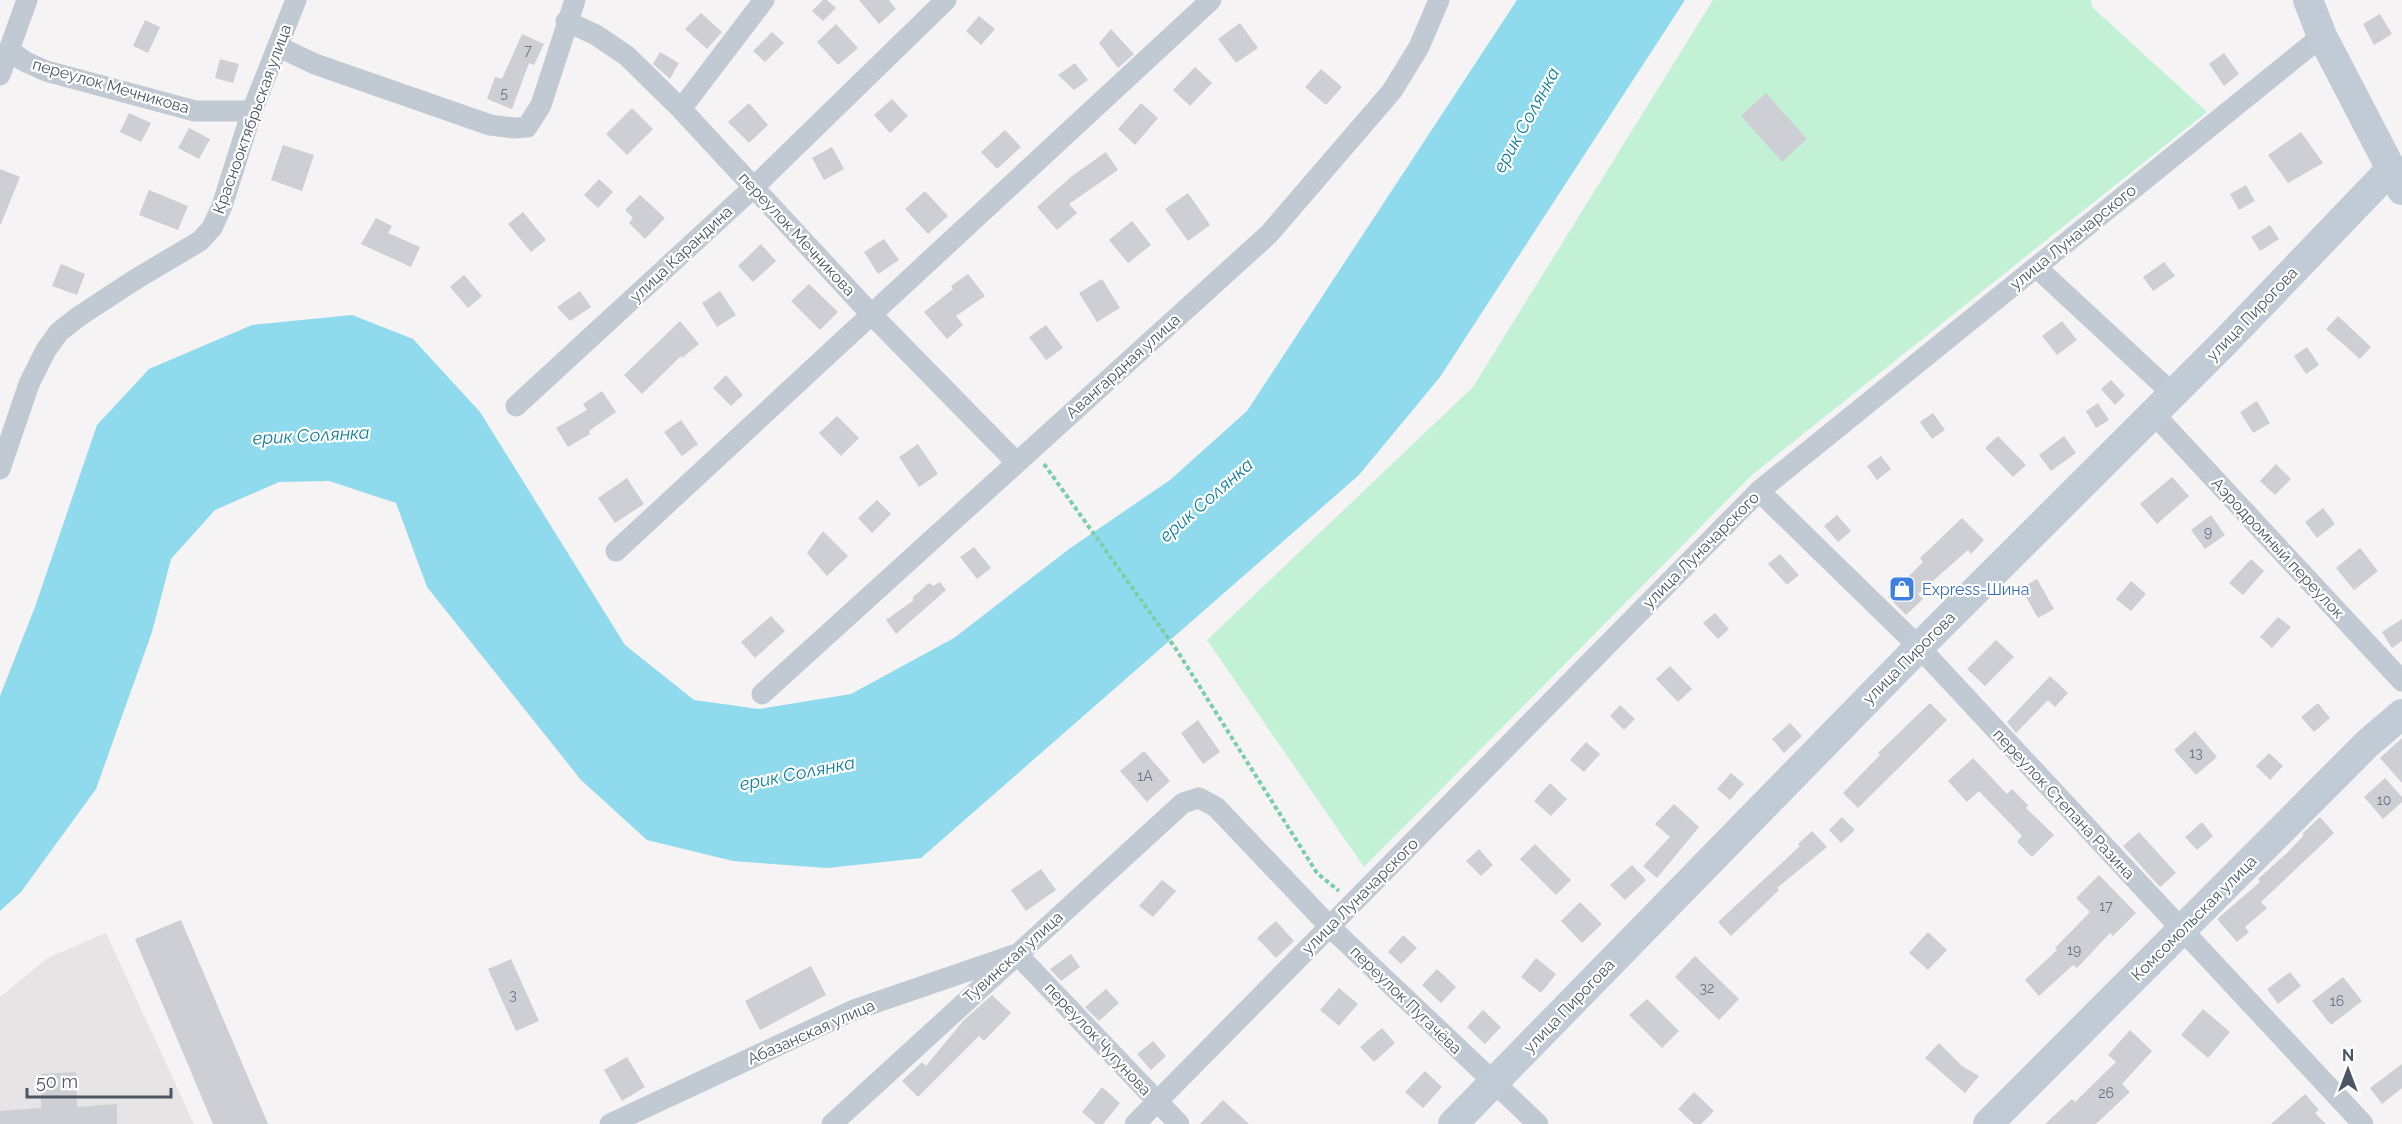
<svg xmlns="http://www.w3.org/2000/svg" width="2402" height="1124" viewBox="0 0 2402 1124" font-family="Raleway,sans-serif">
<style>
.education{fill:#e6e4e5}
.green{fill:#c3f1d5}
.water{fill:#90daee}
.building{fill:#cdcfd5}
.lines{fill:none;stroke-linecap:round;stroke-linejoin:round}
.path{stroke:#7ad0a6;stroke-width:4;stroke-dasharray:4.5 3;stroke-linecap:butt}
.street{stroke:#c1cad2;stroke-width:21}
.secondary{stroke:#c1cbd6;stroke-width:30}
.labels{text-anchor:middle;dominant-baseline:central;stroke-width:4.5;stroke-linejoin:round;paint-order:stroke}
.number-label{font-size:14px;fill:#6b747e}
.street-label{font-size:16px;fill:#4a5661;stroke:#fff}
.shop-label{font-size:16px;fill:#366cbe;stroke:#fff;text-anchor:start}
.water-label{font-size:18px;font-style:italic;fill:#0c7c9b;stroke:#fff}
</style>
<rect width="100%" height="100%" fill="#f5f3f3"/>
<path class="education" d="M106 933 194 1124H0V997L49 957Z"/>
<path class="green" d="M1713 0H2090L2093 8 2207 112 1753 474 1364 867 1207 640 1473 387Z"/>
<path class="water" d="M1517 0H1685L1440 377 1359 475 921 858 827 868 733 861 647 840 581 780 427 587 396 503 329 481 279 482 215 510 171 559 152 632 96 789 21 892 0 911V696L35 607 97 425 149 369 252 325 352 315 413 339 480 412 625 645 694 700 759 709 851 694 954 638 1069 549 1170 480 1247 411Z"/>
<path class="building" d="M823 0H827L836 8 823 21 812 11Z
M859 0H889L896 9 879 24Z
M701 13 722 32 707 49 685 29Z
M2380 14 2392 34 2374 45 2363 24Z
M979 16 995 29 981 45 966 31Z
M145 20 160 27 148 53 133 46Z
M1240 23 1258 48 1236 63 1218 39Z
M836 24 858 48 838 65 817 42Z
M1111 29 1134 54 1118 68 1099 43Z
M772 32 784 43 765 62 753 51Z
M522 34 544 44 534 65 529 63 512 109 487 99 495 77 502 79Z
M660 52 679 63 670 79 653 64Z
M2224 53 2239 74 2224 86 2209 64Z
M220 59 239 64 233 83 215 78Z
M1075 63 1088 80 1074 90 1058 75Z
M1195 67 1212 83 1190 106 1173 90Z
M1321 69 1342 87 1326 105 1305 87Z
M1766 93 1807 139 1782 162 1741 116Z
M892 99 908 116 890 133 874 115Z
M749 103 768 125 749 143 728 122Z
M1141 103 1158 118 1135 145 1118 129Z
M632 108 653 129 627 155 606 134Z
M129 113 151 123 141 142 120 132Z
M189 128 210 139 199 159 178 148Z
M1005 130 1021 147 997 169 981 152Z
M2301 132 2323 163 2288 183 2268 155Z
M283 145 314 155 302 191 271 180Z
M832 147 844 169 824 180 812 158Z
M1106 152 1118 170 1069 204 1077 213 1057 230 1037 207 1072 176Z
M0 169 20 177 1 224H0Z
M599 179 613 192 598 208 584 195Z
M2246 185 2255 201 2239 210 2230 194Z
M149 190 188 206 178 230 139 215Z
M925 191 948 216 928 234 905 209Z
M1188 193 1210 225 1188 241 1165 209Z
M640 195 665 218 645 239 629 223 633 218 625 210Z
M523 212 546 240 531 252 508 224Z
M376 218 392 226 388 233 420 247 411 267 361 244Z
M1132 221 1151 245 1128 263 1109 240Z
M2270 225 2279 239 2260 251 2251 237Z
M884 239 899 260 878 274 864 252Z
M761 244 776 261 753 282 738 266Z
M2164 262 2175 276 2153 291 2143 277Z
M61 264 85 274 77 295 52 286Z
M968 274 985 296 956 316 963 325 947 339 924 312 953 289 951 286Z
M464 275 482 296 468 308 450 287Z
M1102 279 1120 308 1097 322 1079 293Z
M809 284 838 312 820 330 791 301Z
M580 291 591 307 570 321 557 307Z
M720 291 736 315 717 327 702 303Z
M2338 316 2371 347 2360 359 2326 329Z
M680 321 699 344 682 358 681 356 642 394 624 375Z
M2062 321 2077 340 2057 355 2042 336Z
M1046 325 1063 348 1046 360 1029 337Z
M2307 347 2319 365 2306 374 2294 356Z
M726 375 743 395 731 406 713 388Z
M2111 380 2125 395 2115 405 2101 389Z
M602 391 616 412 589 431 590 434 568 447 556 428 587 410 583 404Z
M2257 401 2270 423 2253 433 2240 412Z
M2098 403 2109 420 2096 428 2086 411Z
M1933 413 1945 430 1932 439 1920 422Z
M837 416 859 438 841 456 819 433Z
M681 420 698 444 682 456 664 432Z
M1998 436 2026 465 2013 477 1985 448Z
M2064 436 2076 453 2051 471 2039 455Z
M918 444 938 474 919 487 899 457Z
M1881 456 1891 469 1877 480 1867 466Z
M2276 464 2291 479 2275 495 2260 481Z
M2172 477 2189 496 2157 524 2140 504Z
M627 478 644 504 615 523 598 498Z
M877 500 891 514 872 533 858 518Z
M2323 508 2335 524 2317 538 2305 522Z
M1837 515 1851 531 1838 542 1824 526Z
M2211 515 2225 535 2205 549 2191 530Z
M1962 518 1984 540 1971 554 1968 550 1918 594 1923 599 1906 615 1888 597 1923 562 1920 558Z
M823 531 848 556 827 576 807 553Z
M974 547 991 568 977 579 960 557Z
M2360 548 2378 571 2354 590 2336 568Z
M1780 554 1799 575 1787 585 1768 564Z
M2251 559 2264 571 2243 595 2229 583Z
M2037 579 2054 609 2038 618 2021 588Z
M2131 581 2146 594 2131 611 2116 599Z
M940 582 946 590 896 634 886 620 914 600 912 598 929 583 933 586Z
M1715 613 1729 629 1718 639 1703 623Z
M771 616 785 631 755 658 741 642Z
M2278 617 2291 627 2272 648 2260 637Z
M2402 619V641L2392 648 2382 632Z
M1996 640 2014 657 1985 686 1967 669Z
M1670 666 1692 689 1678 702 1656 679Z
M2050 676 2068 693 2055 707 2048 700 2016 733 2007 722Z
M1930 703 1947 720 1858 808 1843 793 1880 755 1878 753Z
M2318 703 2330 718 2314 732 2301 717Z
M1620 705 1635 719 1624 730 1610 716Z
M1198 720 1220 752 1203 764 1181 733Z
M1790 723 1802 736 1784 753 1772 739Z
M2195 731 2217 757 2196 775 2174 750Z
M2402 738V783L2380 758Z
M1586 742 1600 754 1584 772 1570 760Z
M1144 751 1170 781 1147 802 1120 771Z
M2269 753 2283 766 2270 780 2256 766Z
M1973 758 2007 794 2012 789 2028 805 2026 808 2054 835 2032 857 2017 842 2022 836 1979 791 1967 802 1948 781Z
M1731 773 1744 784 1730 800 1717 789Z
M2385 778 2402 797V802L2383 819 2364 797Z
M1550 783 1567 799 1551 816 1534 801Z
M1674 804 1699 827 1657 878 1643 866 1670 837 1655 824Z
M1842 817 1855 830 1841 843 1829 830Z
M2320 817 2334 833 2261 902 2267 908 2245 927 2249 932 2237 942 2217 919 2260 882 2258 879 2288 852 2304 835 2302 834Z
M2202 822 2213 836 2197 850 2185 837Z
M1812 831 1827 847 1777 888 1779 890 1731 936 1718 922 1800 846 1798 844Z
M2139 832 2176 873 2160 887 2123 846Z
M1535 844 1571 880 1556 895 1520 859Z
M1479 849 1493 865 1481 876 1466 861Z
M1632 865 1646 880 1625 900 1610 885Z
M1041 869 1056 890 1026 911 1011 890Z
M2099 875 2136 913 2113 936 2110 933 2077 968 2073 965 2039 996 2025 980 2057 950 2055 948 2090 912 2076 898Z
M1162 880 1176 891 1153 917 1139 906Z
M1580 902 1602 924 1582 943 1561 921Z
M181 920 268 1124H213L135 939Z
M1276 921 1294 941 1276 958 1257 938Z
M1928 932 1947 950 1928 970 1909 953Z
M1403 935 1417 948 1401 964 1388 952Z
M1071 954 1080 967 1061 981 1050 969Z
M1695 956 1739 999 1719 1020 1675 977Z
M1536 958 1556 974 1541 993 1521 977Z
M511 959 539 1021 516 1031 488 969Z
M811 966 826 995 760 1030 745 1001Z
M1437 969 1456 987 1441 1003 1422 985Z
M2290 972 2301 986 2278 1004 2267 989Z
M2343 977 2362 1001 2331 1025 2312 1001Z
M1339 988 1358 1004 1339 1026 1320 1010Z
M1106 989 1119 1003 1099 1021 1085 1007Z
M992 995 1011 1013 984 1041 979 1036 918 1097 902 1081 922 1062 926 1066 963 1021Z
M1647 999 1679 1031 1662 1048 1629 1015Z
M2203 1009 2230 1032 2208 1058 2181 1035Z
M1483 1010 1501 1027 1485 1044 1467 1027Z
M1382 1028 1395 1043 1374 1062 1360 1047Z
M2130 1030 2152 1051 2122 1084 2130 1092 2096 1124H2045L2072 1099 2075 1102 2116 1062 2108 1055Z
M1153 1041 1166 1056 1151 1070 1137 1054Z
M1939 1043 1962 1066 1979 1076 1965 1093 1925 1058Z
M627 1057 645 1087 622 1101 604 1070Z
M2402 1064V1088L2382 1104 2370 1088Z
M1425 1071 1442 1087 1423 1108 1405 1092Z
M76 1072 77 1107 117 1104V1124H0V1111L41 1108V1074Z
M1102 1087 1120 1103 1103 1124H1096L1082 1112Z
M1694 1092 1714 1111 1701 1124H1694L1678 1109Z
M2305 1094 2319 1110 2315 1113 2326 1124H2271Z
M1223 1100 1249 1124H1200Z"/>
<g class="lines">
<path class="path" d="M1044 464 1176 649 1317 873 1339 891"/>
<path class="street" d="M566 21 596 35 627 56 681 109 871 314 1016 462
M279 47 315 64 490 125 514 128 527 127 541 105 575 0
M9 50 24 61 46 71 195 111H252
M0 75 27 0
M681 109 764 0
M2036 267 2173 394
M516 406 754 187 946 0
M2154 414 2402 681
M0 469 29 384 46 350 59 332 78 317 136 279 200 241 212 228 222 206 252 111 296 0
M1759 491 1919 647 2363 1124
M616 551 1211 0
M762 694 1269 234 1392 91 1419 47 1439 0
M610 1124 854 1010 1017 954 1179 1124
M832 1124 1183 803 1199 798 1216 807 1330 927 1538 1124
M1135 1124 1759 491 2322 36"/>
<path class="secondary" d="M2308 0 2322 36 2402 190
M1453 1124 1919 647 2223 344 2392 168
M1988 1124 2368 743 2402 714"/>
</g>
<defs>
<g id="shop-square" transform="scale(1.35)"><rect x="-9" y="-9" width="18" height="18" rx="4" fill="#3f7fe0" stroke="#fff"/><path d="M-5-2.5h2.3a2.7 3.5 0 0 1 5.4 0H5L5.5 6h-11ZM-1.5-2.5h3a1.5 2.3 0 0 0-3 0Z" fill="#fff"/></g>
</defs>
<g fill-rule="evenodd">
<use href="#shop-square" x="1902" y="589"/>
</g>
<g class="labels">
<g class="number-label">
<text x="528" y="50">7</text>
<text x="504" y="93">5</text>
<text x="2208" y="532">9</text>
<text x="2196" y="753">13</text>
<text x="1145" y="776">1А</text>
<text x="2384" y="800">10</text>
<text x="2106" y="906">17</text>
<text x="2074" y="950">19</text>
<text x="1707" y="988">32</text>
<text x="513" y="995">3</text>
<text x="2337" y="1001">16</text>
<text x="2106" y="1093">26</text>
</g>
<g class="street-label">
<text transform="translate(111 86) rotate(16)">переулок Мечникова</text>
<text transform="translate(252 119) rotate(-70)">Краснооктябрьская улица</text>
<text transform="translate(797 234) rotate(47)">переулок Мечникова</text>
<text transform="translate(2073 237) rotate(-39)">улица Луначарского</text>
<text transform="translate(681 254) rotate(-43)">улица Карандина</text>
<text transform="translate(2252 314) rotate(-46)">улица Пирогова</text>
<text transform="translate(1123 366) rotate(-42)">Авангардная улица</text>
<text transform="translate(2278 548) rotate(47)">Аэродромный переулок</text>
<text transform="translate(1701 550) rotate(-45)">улица Луначарского</text>
<text transform="translate(1909 658) rotate(-45)">улица Пирогова</text>
<text transform="translate(2064 804) rotate(47)">переулок Степана Разина</text>
<text transform="translate(1360 896) rotate(-45)">улица Луначарского</text>
<text transform="translate(2194 918) rotate(-45)">Комсомольская улица</text>
<text transform="translate(1013 957) rotate(-42)">Тувинская улица</text>
<text transform="translate(1406 1000) rotate(44)">переулок Пугачёва</text>
<text transform="translate(1569 1006) rotate(-46)">улица Пирогова</text>
<text transform="translate(811 1032) rotate(-24)">Абазанская улица</text>
<text transform="translate(1098 1039) rotate(47)">переулок Чугунова</text>
</g>
<g class="shop-label">
<text x="1922" y="589">Express-Шина</text>
</g>
<g class="water-label">
<text transform="translate(1526 120) rotate(-61)">ерик Солянка</text>
<text transform="translate(311 435) rotate(-3)">ерик Солянка</text>
<text transform="translate(1206 500) rotate(-41)">ерик Солянка</text>
<text transform="translate(797 773) rotate(-11)">ерик Солянка</text>
</g>
</g>
<g transform="translate(2348 1070)" stroke="#ffffff" stroke-width="4.5" paint-order="stroke">
<path d="M0-4.5L10 22L0 15L-10 22Z" fill="#4a5661"/>
<text y="-9" font-size="16" font-weight="bold" text-anchor="middle" fill="#4a5661">N</text>
</g>
<path d="M27 1088v9h144v-9" fill="none" stroke="#4a5661" stroke-width="3"/>
<text x="36" y="1088" font-size="18" fill="#4a5661" stroke="#ffffff" stroke-width="4.5" paint-order="stroke">50 m</text>
</svg>
